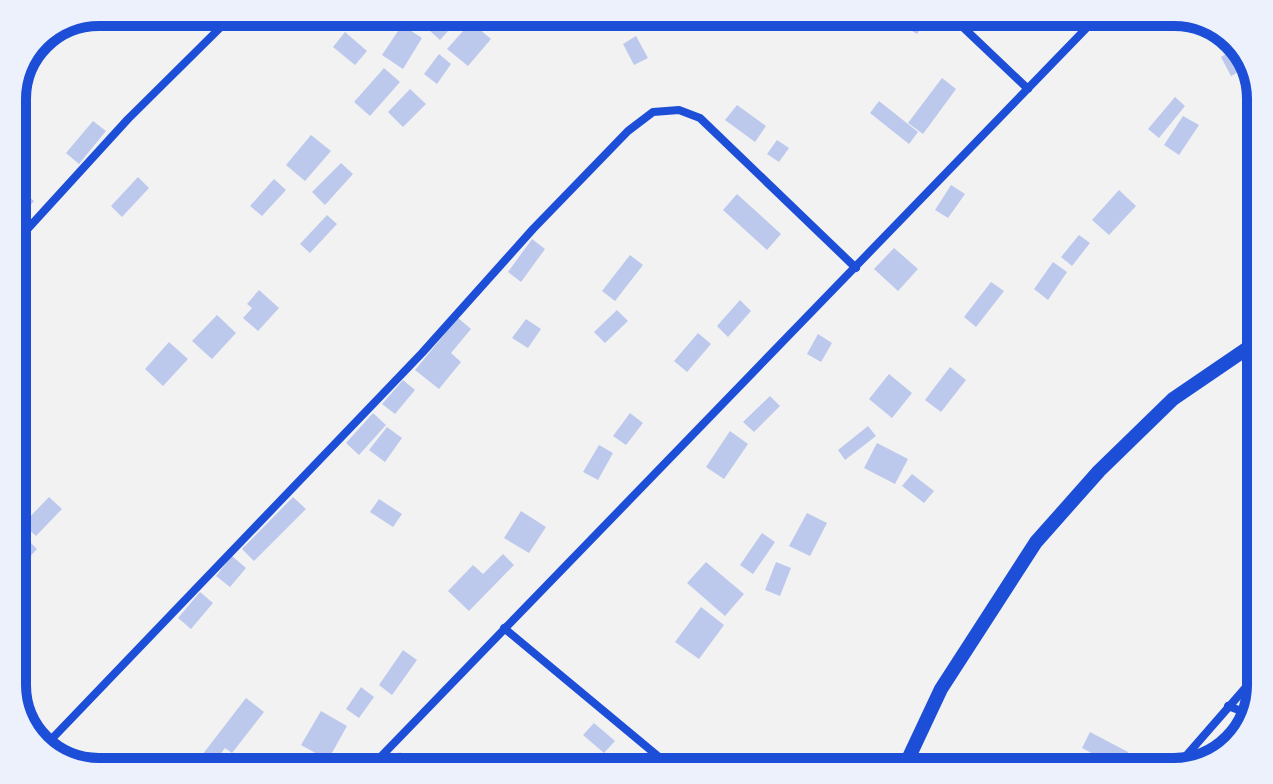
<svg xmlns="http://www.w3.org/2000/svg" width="1273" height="784" viewBox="0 0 1273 784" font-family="Overpass,sans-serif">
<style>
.building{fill:#bdc9ec}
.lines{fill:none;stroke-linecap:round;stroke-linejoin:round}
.minor{stroke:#1d4ed8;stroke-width:8}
.tertiary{stroke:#1d4ed8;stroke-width:14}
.rim{fill:none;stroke:#1d4ed8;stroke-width:10}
</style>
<rect width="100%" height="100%" fill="#f2f2f2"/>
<path class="building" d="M430 12H465L440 40 420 22Z
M904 12H911L925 22 917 34 897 22Z
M471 22 491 39 468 66 447 49Z
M402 25 422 38 403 69 382 55Z
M345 32 367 51 355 65 333 47Z
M636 36 648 58 634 65 623 44Z
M1235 49 1246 68 1231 76 1221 57Z
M439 54 451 64 437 84 424 74Z
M384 68 400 82 370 116 354 102Z
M942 78 956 89 923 134 908 123Z
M410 89 426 104 403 127 388 112Z
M1175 97 1185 106 1159 138 1148 129Z
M879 101 918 132 909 144 870 113Z
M737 105 766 126 755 142 725 120Z
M1183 116 1199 125 1179 155 1164 145Z
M93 121 106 131 79 164 66 153Z
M311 135 331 151 305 181 286 165Z
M777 140 789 148 779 162 767 154Z
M341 163 353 174 325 205 312 192Z
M138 177 149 188 122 217 111 206Z
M274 179 286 190 262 216 250 206Z
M951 185 965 194 948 218 935 210Z
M1119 190 1136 206 1109 235 1092 220Z
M23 192 34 201 12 225V205Z
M737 194 781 234 767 250 723 210Z
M327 215 337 224 310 253 300 244Z
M1079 235 1090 243 1072 266 1061 257Z
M532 239 545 249 521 282 508 272Z
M894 248 918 269 898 291 874 269Z
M630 255 643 265 615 301 602 291Z
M1053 262 1067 272 1048 300 1034 289Z
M991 282 1004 291 976 327 964 317Z
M259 290 279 308 258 331 243 318 252 308 247 304Z
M740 300 751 311 728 337 717 326Z
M617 310 628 321 605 343 594 332Z
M217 315 236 333 212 359 192 341Z
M458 318 471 329 451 353 461 362 439 389 415 370Z
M526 319 541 329 528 348 512 338Z
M698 333 711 344 687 372 674 361Z
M818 334 832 343 821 362 807 354Z
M169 342 188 359 163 386 145 369Z
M950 367 966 380 941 412 925 400Z
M889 374 912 393 892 418 869 399Z
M403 380 415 390 395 414 382 404Z
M770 396 780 406 754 432 743 422Z
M373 413 386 425 359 455 346 443Z
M630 413 643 423 626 445 613 436Z
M868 426 876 436 845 460 838 450Z
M387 427 402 438 385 462 369 450Z
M730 431 748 444 724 479 706 467Z
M877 443 908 459 895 484 864 468Z
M599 445 613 453 598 480 583 472Z
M912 474 934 491 924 503 902 486Z
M49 497 62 509 36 536 23 524Z
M293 497 306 509 254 561 242 549Z
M379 499 402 514 393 527 370 512Z
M521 511 546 527 529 553 504 538Z
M807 513 827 523 810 556 789 546Z
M762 533 775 542 753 574 740 565Z
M24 536 37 549 12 576V549Z
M503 554 514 565 469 611 448 591 473 565 483 574Z
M232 556 246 568 230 587 216 576Z
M706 562 744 594 725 616 687 583Z
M776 562 791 568 780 596 765 590Z
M200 592 213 603 191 629 178 618Z
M701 607 724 625 699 659 675 642Z
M403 650 417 660 392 695 379 685Z
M361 687 374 697 359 718 346 709Z
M246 698 264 712 232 753 225 748 207 772H189Z
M321 711 347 726 328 760 301 745Z
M594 723 615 741 604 753 583 735Z
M1090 732 1128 752 1120 768 1082 748Z
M400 752 412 763 404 772H381Z
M566 754 583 772H546Z"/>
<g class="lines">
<path class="minor" d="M947 12 1028 89
M12 246 128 119 236 12
M504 628 677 772
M1228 706 1252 715
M45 746 422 353 533 229 628 131 653 112 679 110 700 118 856 268
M366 772 1102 12
M1172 772 1261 670"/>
<path class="tertiary" d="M902 772 941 689 1036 542 1099 471 1173 399 1261 339"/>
</g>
<path d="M0 0H1273V784H0ZM99 26H1174A73 73 0 0 1 1247 99V685A73 73 0 0 1 1174 758H99A73 73 0 0 1 26 685V99A73 73 0 0 1 99 26Z" fill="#edf1fc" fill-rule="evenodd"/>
<path class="rim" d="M99 26H1174A73 73 0 0 1 1247 99V685A73 73 0 0 1 1174 758H99A73 73 0 0 1 26 685V99A73 73 0 0 1 99 26Z"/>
</svg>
